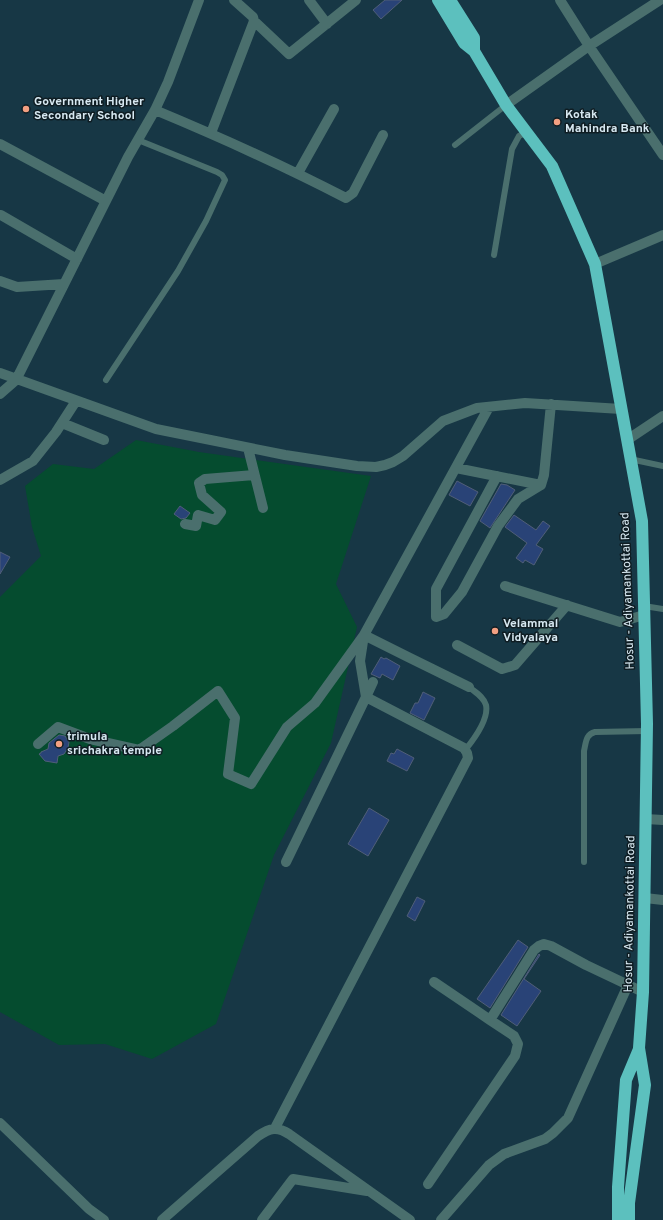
<svg xmlns="http://www.w3.org/2000/svg" width="663" height="1220" viewBox="0 0 663 1220" font-family="Overpass,sans-serif">
<style>
.green{fill:#054c2f}
.building{fill:#294377;stroke:#505e78}
.lines{fill:none;stroke-linecap:round;stroke-linejoin:round}
.lane{stroke:#4a6f6d;stroke-width:6}
.street{stroke:#4a6f6d;stroke-width:10}
.highway{stroke:#5cc0be;stroke-width:12}
.poi-dot{fill:#f3a082;stroke:#0f1d23;stroke-width:1.5}
.labels{text-anchor:middle;dominant-baseline:central;stroke-width:3;stroke-linejoin:round;paint-order:stroke}
.poi-label{font-size:12px;font-weight:bold;fill:#d7e8f1;stroke:#0f1d23;text-anchor:start}
.street-label{font-size:12px;fill:#d7e8f1;stroke:#0f1d23}
</style>
<rect width="100%" height="100%" fill="#173745"/>
<path class="green" d="M136 440 199 452 371 476 336 584 357 627 331 743 274 855 216 1024 152 1059 105 1044 59 1045 0 1012V597L41 556 32 527 25 486 53 464 94 469Z"/>
<path class="building" d="M385 0H402L381 19 373 10Z
M457 481 478 492 470 506 449 495Z
M501 484 507 485 515 490 490 528 480 521Z
M180 506 190 513 186 518 181 519 174 514Z
M514 515 536 530 543 521 550 526 536 545 543 549 534 565 525 560 523 563 516 558 527 543 505 527Z
M0 552 10 557 0 574Z
M381 657 384 659 386 658 400 666 393 680 382 674 380 678 371 674Z
M423 692 435 698 424 720 410 713 415 703H418Z
M59 735 65 736 69 742 68 748 64 754 58 756 57 763 45 761 39 754 41 753V752L48 749 49 743Z
M397 749 414 758 407 771 387 761 391 753 394 754Z
M369 808 389 820 368 856 348 844Z
M417 897 425 901 415 921 407 916Z
M518 940 528 947 490 1008 477 999Z
M539 954 540 955 524 979 541 991 517 1026 501 1015Z"/>
<g class="lines">
<path class="lane" d="M455 145 506 105
M494 255 512 149 519 136 527 132
M106 380 178 271 206 221 225 180 222 175 217 172 138 140
M630 459 663 466
M644 606 663 609
M466 749C474 739 489 719 486 705 484 697 475 692 469 687
M584 862V751C586 742 586 734 595 732L647 731"/>
<path class="street" d="M309 0 327 24
M560 0 589 46 663 155
M254 21 289 54 356 0
M506 105 589 46 660 0
M155 110C220 137 284 166 346 198L353 193 383 135
M211 133 254 21 253 17 234 0
M0 144 106 201
M298 173 334 109
M1 215 77 259
M595 264 663 235
M0 281 17 287 64 284
M0 373 156 429 285 455 357 466 376 467 385 465 393 462 403 456 443 421 477 408 525 403 621 409
M0 394 16 380 128 157 155 110 168 82 199 0
M62 423 104 440
M627 440 663 416
M248 448 263 508
M456 468 541 485
M497 476 436 589V617L444 614 462 592 498 526 518 499 541 485 544 475 551 404
M0 480 33 461 56 432 76 401
M185 524 196 526 198 515 215 520 221 512 202 495 199 483 205 479 254 475
M505 586 620 622 644 615
M457 645 502 669 515 665 567 605
M38 744 58 727 90 739 139 750 173 726 218 691 235 718 228 774 251 784 287 727 315 703 364 635 408 657 469 687
M646 819 663 820
M286 862 366 697 373 682
M645 898 663 900
M434 982 490 1020
M0 1123 89 1209 104 1220
M275 1128 468 758 467 753 464 748 366 697 360 661 364 635 489 407
M428 1184 515 1056 518 1044 514 1036 490 1020 534 950 539 946 544 944 551 946 586 965 643 992
M162 1220 258 1136C270 1128 277 1126 289 1134L410 1220
M262 1220 293 1179 367 1191
M441 1220 489 1165 504 1154 545 1139 553 1133 568 1118 628 985"/>
<path class="highway" d="M438 0 464 43 474 51 506 105 552 166 595 264 642 521 647 724 643 992 639 1048 645 1085 629 1203V1220
M450 0 474 38V51
M618 1220V1187L626 1080 639 1049"/>
</g>
<g class="poi-dot">
<circle cx="26" cy="109" r="4"/>
<circle cx="557" cy="122" r="4"/>
<circle cx="495" cy="631" r="4"/>
<circle cx="59" cy="744" r="4"/>
</g>
<g class="labels">
<g class="poi-label">
<text x="34" y="102">Government Higher<tspan x="34" dy="14">Secondary School</tspan></text>
<text x="565" y="115">Kotak<tspan x="565" dy="14">Mahindra Bank</tspan></text>
<text x="503" y="624">Velammal<tspan x="503" dy="14">Vidyalaya</tspan></text>
<text x="67" y="737">trimula<tspan x="67" dy="14">srichakra temple</tspan></text>
</g>
<g class="street-label">
<text transform="translate(628 591) rotate(-92)">Hosur - Adiyamankottai Road</text>
<text transform="translate(630 914) rotate(-89)">Hosur - Adiyamankottai Road</text>
</g>
</g>
</svg>
